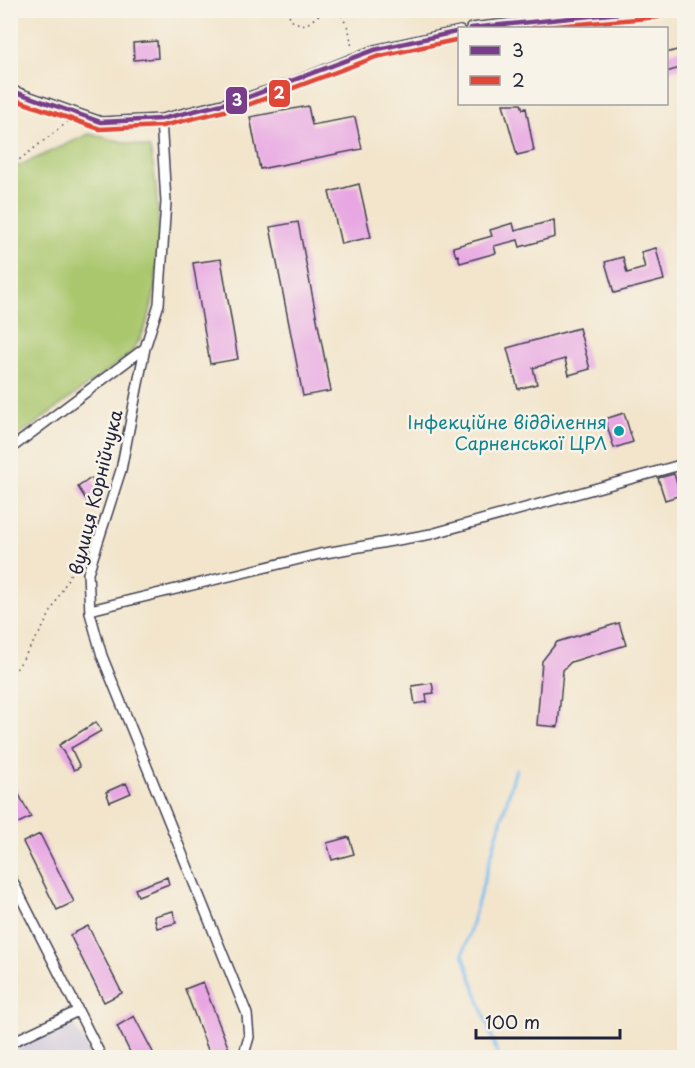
<svg xmlns="http://www.w3.org/2000/svg" width="695" height="1068" viewBox="0 0 695 1068" font-family="'Playpen Sans',sans-serif">
<style>
.industrial{fill:#c7c0d9}
.green{fill:#aac76e;stroke:#667454;stroke-width:1.5}
.lines{fill:none;stroke-linecap:round;stroke-linejoin:round}
.stream{stroke:#7dbdf1;stroke-width:3}
.building{fill:#e8a7e3}
.street-casing{stroke:#413f51;stroke-width:12}
.path{stroke:#413f51;stroke-width:1.5;stroke-dasharray:1.5 4.5;stroke-linecap:butt}
.street{stroke:#fff;stroke-width:9}
.bus-1-casing{stroke:#f7f3e8;stroke-width:9}
.bus-2-casing{stroke:#f7f3e8;stroke-width:9}
.bus-1{stroke:#783e89;stroke-width:4.5}
.bus-2{stroke:#e14739;stroke-width:4.5}
.culture-dot{fill:#0f9aa8;stroke:#f7f3e8;stroke-width:2}
.labels{text-anchor:middle;dominant-baseline:central;stroke-width:5;stroke-linejoin:round;paint-order:stroke}
.culture-label{font-size:18px;fill:#0d838f;stroke:#f7f3e8;text-anchor:end}
.street-label{font-size:18px;fill:#22223b;stroke:#f7f3e8}
.line-badge{stroke:#f7f3e8;stroke-width:2}
.badge-label{font-size:16px;text-anchor:middle;font-weight:bold;fill:#fff}
</style>
<rect width="100%" height="100%" fill="#f7f3e8"/>
<filter id="ink" filterUnits="userSpaceOnUse"><feTurbulence type="fractalNoise" baseFrequency=".0167" numOctaves="2"/><feDisplacementMap in="SourceGraphic" scale="12" xChannelSelector="R" yChannelSelector="G"/><feConvolveMatrix kernelMatrix="1 2 1 2 8 2 1 2 1" color-interpolation-filters="sRGB"/></filter>
<filter id="wash" filterUnits="userSpaceOnUse"><feTurbulence type="fractalNoise" baseFrequency=".008" numOctaves="4" result="noise"/><feDisplacementMap in="SourceGraphic" scale="24" xChannelSelector="R" yChannelSelector="G"/><feGaussianBlur stdDeviation="1.35" result="paint"/><feColorMatrix in="noise" values="0 0 0 0 0 0 0 0 0 0 0 0 0 0 0 0 0 1.4 0 .05"/><feComposite in="paint" operator="in"/></filter>
<g filter="url(#wash)">
<rect width="100%" height="100%" fill="#f2e5cc"/>
<path class="industrial" d="M75 1026 92 1057H11V1052L46 1035Z"/>
<path class="green" d="M89 134 150 148C161 203 167 308 130 354L13 440 10 435V170Z"/>
<g class="lines">
<path class="stream" d="M499 1058 463 954 516 769"/>
</g>
<g id="blocks">
<path class="building" d="M157 41 158 58 134 60 133 43Z
M684 48V67L666 72V53Z
M503 104H521L523 109 526 108 534 151 517 155Z
M308 106 312 125 355 117 362 149 260 169 250 117Z
M359 184 371 237 341 244 329 192Z
M554 220 555 237 520 247 518 240 494 246 496 253 460 263 458 255 456 256 453 247 492 236 490 230 513 223 515 231Z
M298 222 331 391 303 396 270 227Z
M656 248 664 280 614 293 605 262 623 257 627 273 645 268 641 252Z
M221 259 238 359 210 364 193 263Z
M579 328 590 369 569 375 565 359 533 368 537 384 518 389 507 348Z
M624 413 633 442 614 448 605 419Z
M674 474 681 495 665 500 658 478Z
M91 478 101 491 87 501 78 487Z
M619 623 626 645 571 662 563 670 558 727 537 725 542 661 557 642Z
M432 683 434 693 426 694 427 702 415 704 412 686Z
M96 722 101 731 71 748 80 767 74 770 59 745Z
M10 778 31 817 14 825 10 819Z
M126 783 131 793 110 802 106 792Z
M40 834 74 902 57 910 23 842Z
M349 837 354 854 332 860 327 843Z
M167 877 169 884 138 896 135 889Z
M173 911 176 923 157 928 154 916Z
M88 926 122 993 104 1002 70 935Z
M203 982 230 1052 216 1058H211L185 989Z
M134 1016 156 1058H133L117 1026Z"/>
</g>
</g>
<g filter="url(#ink)">
<use href="#blocks" fill-opacity="0" stroke="#413f51" stroke-width="1.5"/>
<g class="lines">
<g class="street-casing">
<path id="street" d="M471 28 603 13 659 10
M10 90 101 122 161 119 243 99 288 84 374 50 460 31
M161 119 166 202 159 304 145 348 121 470 88 573 90 613 102 656 247 1014 249 1037 244 1054 236 1058
M10 449 145 348
M90 610 320 554 431 534 684 464
M10 876 102 1058
M10 1043 78 1011"/>
</g>
<path class="path" d="M286 10 293 22 306 25 325 10
M339 10 349 30 352 48
M10 167 69 121
M10 679 42 629 73 569"/>
<use href="#street" class="street"/>
<g class="bus-1-casing">
<path id="bus-1" d="M471 28 650 10
M10 90 101 122 161 119 243 99 374 50 460 31"/>
</g>
<g class="bus-2-casing">
<path id="bus-2" d="M533 28 659 17
M10 98 100 129 162 126 245 106 376 57 460 39"/>
</g>
<use href="#bus-1" class="bus-1"/>
<use href="#bus-2" class="bus-2"/>
</g>
</g>
<circle class="culture-dot" cx="619" cy="431" r="6"/>
<g class="labels">
<g class="culture-label">
<text x="607" y="421">Інфекційне відділення<tspan x="607" dy="21">Сарненської ЦРЛ</tspan></text>
</g>
<g class="street-label">
<text transform="translate(95 492) rotate(-76)">вулиця Корнійчука</text>
</g>
</g>
<g class="line-badge">
<rect x="268" y="79" width="23" height="29" rx="6" fill="#e14739"/>
<rect x="225" y="86" width="23" height="29" rx="6" fill="#783e89"/>
</g>
<g class="badge-label">
<text x="279" y="99">2</text>
<text x="237" y="106">3</text>
</g>
<rect width="695" height="1068" fill="none" stroke="#f7f3e8" stroke-width="36"/>
<rect x="458" y="27" width="210" height="78" fill="#f7f3e8" stroke="#a29fa3" stroke-width="1.5"/>
<rect x="470" y="46" width="30" height="9" fill="#783e89" stroke="#a29fa3" stroke-width="1.5"/>
<text x="512" y="57" font-size="18" fill="#22223b">3</text>
<rect x="470" y="76" width="30" height="9" fill="#e14739" stroke="#a29fa3" stroke-width="1.5"/>
<text x="512" y="87" font-size="18" fill="#22223b">2</text>
<path d="M476 1029v9h144v-9" fill="none" stroke="#22223b" stroke-width="3"/>
<text x="485" y="1029" font-size="18" fill="#22223b" stroke="#f7f3e8" stroke-width="4.5" paint-order="stroke">100 m</text>
</svg>
